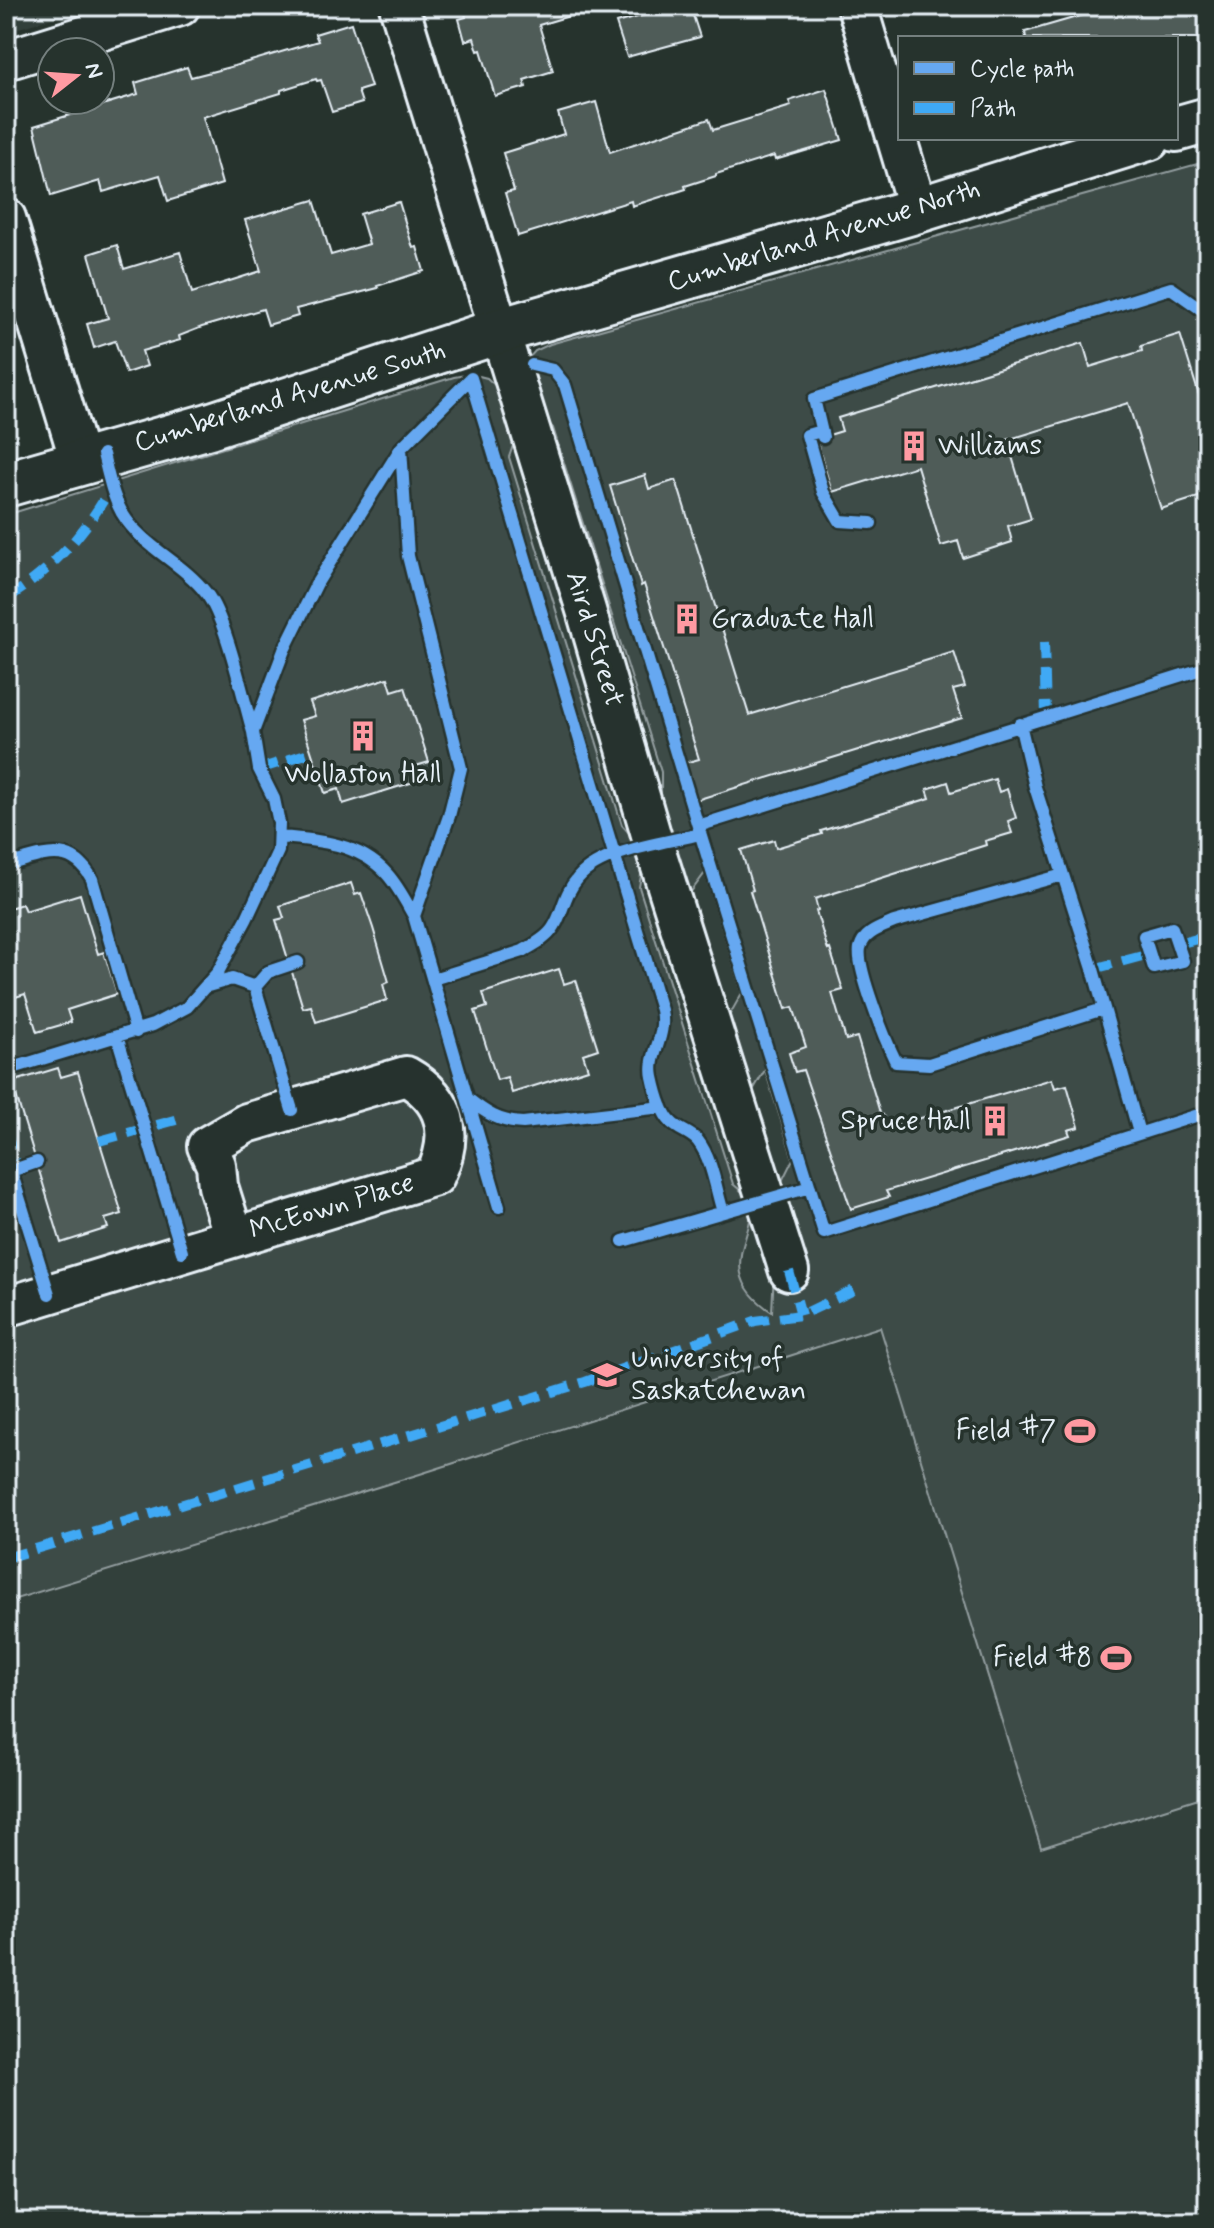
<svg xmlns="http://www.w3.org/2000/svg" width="1214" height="2228" viewBox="0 0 1214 2228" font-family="Mynerve,sans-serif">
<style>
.built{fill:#333f3a}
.green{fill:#3e4b47;stroke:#939ea0;stroke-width:2}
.building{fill:#505c59;stroke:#e8f1f8;stroke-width:2}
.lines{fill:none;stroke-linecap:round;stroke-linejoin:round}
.minor-casing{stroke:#e8f1f8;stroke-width:44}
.major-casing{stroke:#e8f1f8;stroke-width:50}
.minor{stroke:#26332d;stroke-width:38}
.major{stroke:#26332d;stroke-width:44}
.quiet{stroke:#3fa9f5;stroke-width:10;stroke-dasharray:20 10;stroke-linecap:butt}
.cycleway-casing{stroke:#26332d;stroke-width:17}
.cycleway{stroke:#66a8f1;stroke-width:12}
.labels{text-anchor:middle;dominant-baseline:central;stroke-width:7;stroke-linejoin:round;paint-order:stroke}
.street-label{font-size:28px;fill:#e8f1f8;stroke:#26332d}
.poi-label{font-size:28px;fill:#e8f1f8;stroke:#26332d;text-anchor:start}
</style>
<rect width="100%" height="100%" fill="#26332d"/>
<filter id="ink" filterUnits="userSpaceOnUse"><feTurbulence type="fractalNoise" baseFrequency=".0125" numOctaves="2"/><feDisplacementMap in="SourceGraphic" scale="16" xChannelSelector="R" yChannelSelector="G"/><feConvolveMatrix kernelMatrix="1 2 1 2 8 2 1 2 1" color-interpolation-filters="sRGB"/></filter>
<g filter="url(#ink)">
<path class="built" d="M6 6H92L6 32Z
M1208 165V2222H6V528Z"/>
<path class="green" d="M1208 161V1795L1041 1848 880 1327 420 1474 6 1602V515L454 377 471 374 487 378 498 388 515 440 509 457 622 825C641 845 645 860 639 887L733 1184C737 1188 744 1192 747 1197 766 1229 706 1268 772 1312L778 1189 793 1159 765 1070 749 1097 725 1023 742 993 705 873 687 897 661 815V772L553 428 532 404 527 360 535 351 550 344Z"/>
<path class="building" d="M463 6H585L586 11 539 25 553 71 524 80 526 87 495 96 481 50 478 51 474 38 465 41 459 19 466 17Z
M677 6H690L700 37 627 57 616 23Z
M1084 6H1204L1208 17V38H1026L1025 32 1087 14Z
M351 23 371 87 358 91 362 103 332 112 321 80 317 81 316 79 281 90V93L203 117 222 184 168 201 160 175 103 192 100 181 51 196 34 126 138 94 135 83 187 67 191 77 234 66 318 41 315 34Z
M826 89 842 140 775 160 774 156 716 174V176L685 186 686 189 632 206 631 201 518 236 505 193 514 191 503 153 564 134 558 113 596 102 610 152 709 119 713 130 791 106 789 101Z
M314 200 331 255 369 244 360 214 399 202 413 248 417 247 424 271 377 286 378 288 296 309 298 316 268 325 263 309 202 327 179 336 180 340 142 351 147 366 126 373 115 341 94 348 87 324 108 318 89 254 117 245 124 269 180 252 192 293 261 271 245 220Z
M1180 334 1208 424V494L1161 509 1128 403 1007 440 1031 519 1008 526 1012 542 963 558 958 541 941 546 917 466 832 492 816 439 842 431 838 418 1083 343 1090 367 1142 351 1141 346Z
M645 475 649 489 676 480 749 715 954 652 965 687 953 690 962 718 693 801 681 764 699 759 644 584 641 586 610 486Z
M388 678 392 691 405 687 429 762 416 766 420 780 343 804 339 789 325 793 301 720 315 716 310 702Z
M995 779 999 792 1007 789 1012 805 1016 818 1008 821 1012 833 985 841 986 845 815 899 818 910 816 911 828 950 830 949 843 990 832 993 846 1040 857 1037 881 1116 883 1115 887 1128 1052 1079 1055 1088 1067 1085 1079 1127 1068 1130 1070 1135 886 1191 889 1197 851 1209 803 1070 795 1072 789 1053 806 1047 793 1007 786 1009 750 891 753 890 741 850 774 840 776 848 822 834 821 831 930 798 927 789 948 782 951 792Z
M351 883 355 895 361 893 373 928 389 982 383 984 387 1000 316 1022 311 1006 303 1008 276 920 284 918 280 906Z
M80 894 98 954 104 952 117 994 67 1010 71 1022 37 1032 25 994 6 1000V909L22 904 25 911Z
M559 969 564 984 576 980 598 1049 583 1054 588 1069 512 1093 507 1077 497 1080 475 1011 487 1007 483 993Z
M58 1068 61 1077 78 1072 122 1214 105 1219 108 1228 61 1243 12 1082Z"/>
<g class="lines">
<g class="minor-casing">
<path id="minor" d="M399 6 586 610 654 845 789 1271
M857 6 918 210
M6 60 180 6
M6 218 80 461
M6 1307 435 1176C455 1134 447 1099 406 1076L247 1123 207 1146 216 1165 218 1186 234 1237"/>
</g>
<g class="major-casing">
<path id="major" d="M1176 129 1208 120
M6 484 209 426 499 331 918 210 1148 138"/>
</g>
<use href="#minor" class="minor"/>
<use href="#major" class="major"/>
<path class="quiet" d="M6 599C50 572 87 532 111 487
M1044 642 1046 716
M259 769 312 752
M1178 944 1208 936
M1093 969 1150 954
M6 1131 18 1169
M99 1141 183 1118
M789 1271 801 1315
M6 1558 585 1382 755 1321 801 1315 854 1290"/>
<g class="cycleway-casing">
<path id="cycleway" d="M532 365 553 370 565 385 698 826 824 1233 1208 1112
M821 431 807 435 823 492 840 521 871 523
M823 437 814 399 1171 288 1208 314
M401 448 408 556 461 768 449 816 414 916 499 1207
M103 454C108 474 112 495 122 513 142 547 182 562 206 593 226 618 243 698 253 732
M1020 724 1035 787 1093 969 1139 1133
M698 826 1208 667
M279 837C318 840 359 843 387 874 398 886 406 902 414 916
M6 865C42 856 70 840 92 879L136 1032
M1063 875 894 922C881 928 864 932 860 948 856 968 886 1042 896 1062L929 1064 1103 1009
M1172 928 1183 961 1154 968 1144 936Z
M433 979 523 951C533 945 547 938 553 928 563 914 563 895 578 878 602 850 665 843 700 834
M208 986 232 979 255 987 268 972 298 962
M255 987 292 1110
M117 1036 182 1252
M6 1070 153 1025 187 1007 218 972 246 920 278 851 279 823 274 799 259 769 253 732 284 650 317 583 401 448 471 378 661 1010C667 1038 648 1054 653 1077 656 1091 661 1113 672 1123 679 1130 691 1133 698 1141 712 1159 716 1190 723 1212
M468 1099C486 1113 499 1122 523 1123L662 1107
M37 1162 11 1171 49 1294
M623 1241 810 1187"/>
</g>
<use href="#cycleway" class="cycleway"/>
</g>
</g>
<defs>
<g id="building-bare" transform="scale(2.4)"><path d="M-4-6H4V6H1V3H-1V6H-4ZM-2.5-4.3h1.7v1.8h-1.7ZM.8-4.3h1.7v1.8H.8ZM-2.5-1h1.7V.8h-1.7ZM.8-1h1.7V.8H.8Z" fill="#ff9aa2" stroke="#26332d" stroke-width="2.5" paint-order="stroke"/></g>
<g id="university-bare" transform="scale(2.4)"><path d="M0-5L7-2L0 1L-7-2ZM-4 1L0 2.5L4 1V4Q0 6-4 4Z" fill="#ff9aa2" stroke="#26332d" stroke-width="2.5" paint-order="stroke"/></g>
<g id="stadium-bare" transform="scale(2.4)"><path d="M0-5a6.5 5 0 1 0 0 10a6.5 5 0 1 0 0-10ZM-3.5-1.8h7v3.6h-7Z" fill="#ff9aa2" stroke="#26332d" stroke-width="2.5" paint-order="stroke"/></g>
</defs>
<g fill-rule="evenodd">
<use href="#building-bare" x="914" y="446"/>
<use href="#building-bare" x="687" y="619"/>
<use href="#building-bare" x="363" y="736"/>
<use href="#building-bare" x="995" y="1121"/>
<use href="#university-bare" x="607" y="1375"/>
<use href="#stadium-bare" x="1080" y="1431"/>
<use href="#stadium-bare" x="1116" y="1658"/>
</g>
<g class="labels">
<g class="street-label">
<text transform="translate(824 236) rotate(-17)">Cumberland Avenue North</text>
<text transform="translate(290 397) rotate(-17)">Cumberland Avenue South</text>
<text transform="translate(594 639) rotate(73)">Aird Street</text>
<text transform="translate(332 1207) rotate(-17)">McEown Place</text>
</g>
<g class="poi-label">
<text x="938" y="446">Williams</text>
<text x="711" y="619">Graduate Hall</text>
<text x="363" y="774" text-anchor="middle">Wollaston Hall</text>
<text x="971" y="1121" text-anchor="end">Spruce Hall</text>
<text x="631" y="1359">University of<tspan x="631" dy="32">Saskatchewan</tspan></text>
<text x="1056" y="1431" text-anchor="end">Field #7</text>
<text x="1092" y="1658" text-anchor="end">Field #8</text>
</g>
</g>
<rect width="1214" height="2228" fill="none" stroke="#26332d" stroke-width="32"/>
<rect x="16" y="16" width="1182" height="2196" fill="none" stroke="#e8f1f8" stroke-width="3" filter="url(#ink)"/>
<rect x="898" y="36" width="280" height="104" fill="#26332d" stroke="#747f7e" stroke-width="2"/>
<rect x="914" y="62" width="40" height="12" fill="#66a8f1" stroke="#747f7e" stroke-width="2"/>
<text x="970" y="76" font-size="24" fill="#e8f1f8">Cycle path</text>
<rect x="914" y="102" width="40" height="12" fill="#3fa9f5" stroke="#747f7e" stroke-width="2"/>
<text x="970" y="116" font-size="24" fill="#e8f1f8">Path</text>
<g transform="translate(76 76) rotate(73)"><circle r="38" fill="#26332d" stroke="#747f7e" stroke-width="2"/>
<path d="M0-6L14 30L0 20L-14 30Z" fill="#ff9aa2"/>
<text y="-12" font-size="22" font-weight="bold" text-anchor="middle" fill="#e8f1f8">N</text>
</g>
</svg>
